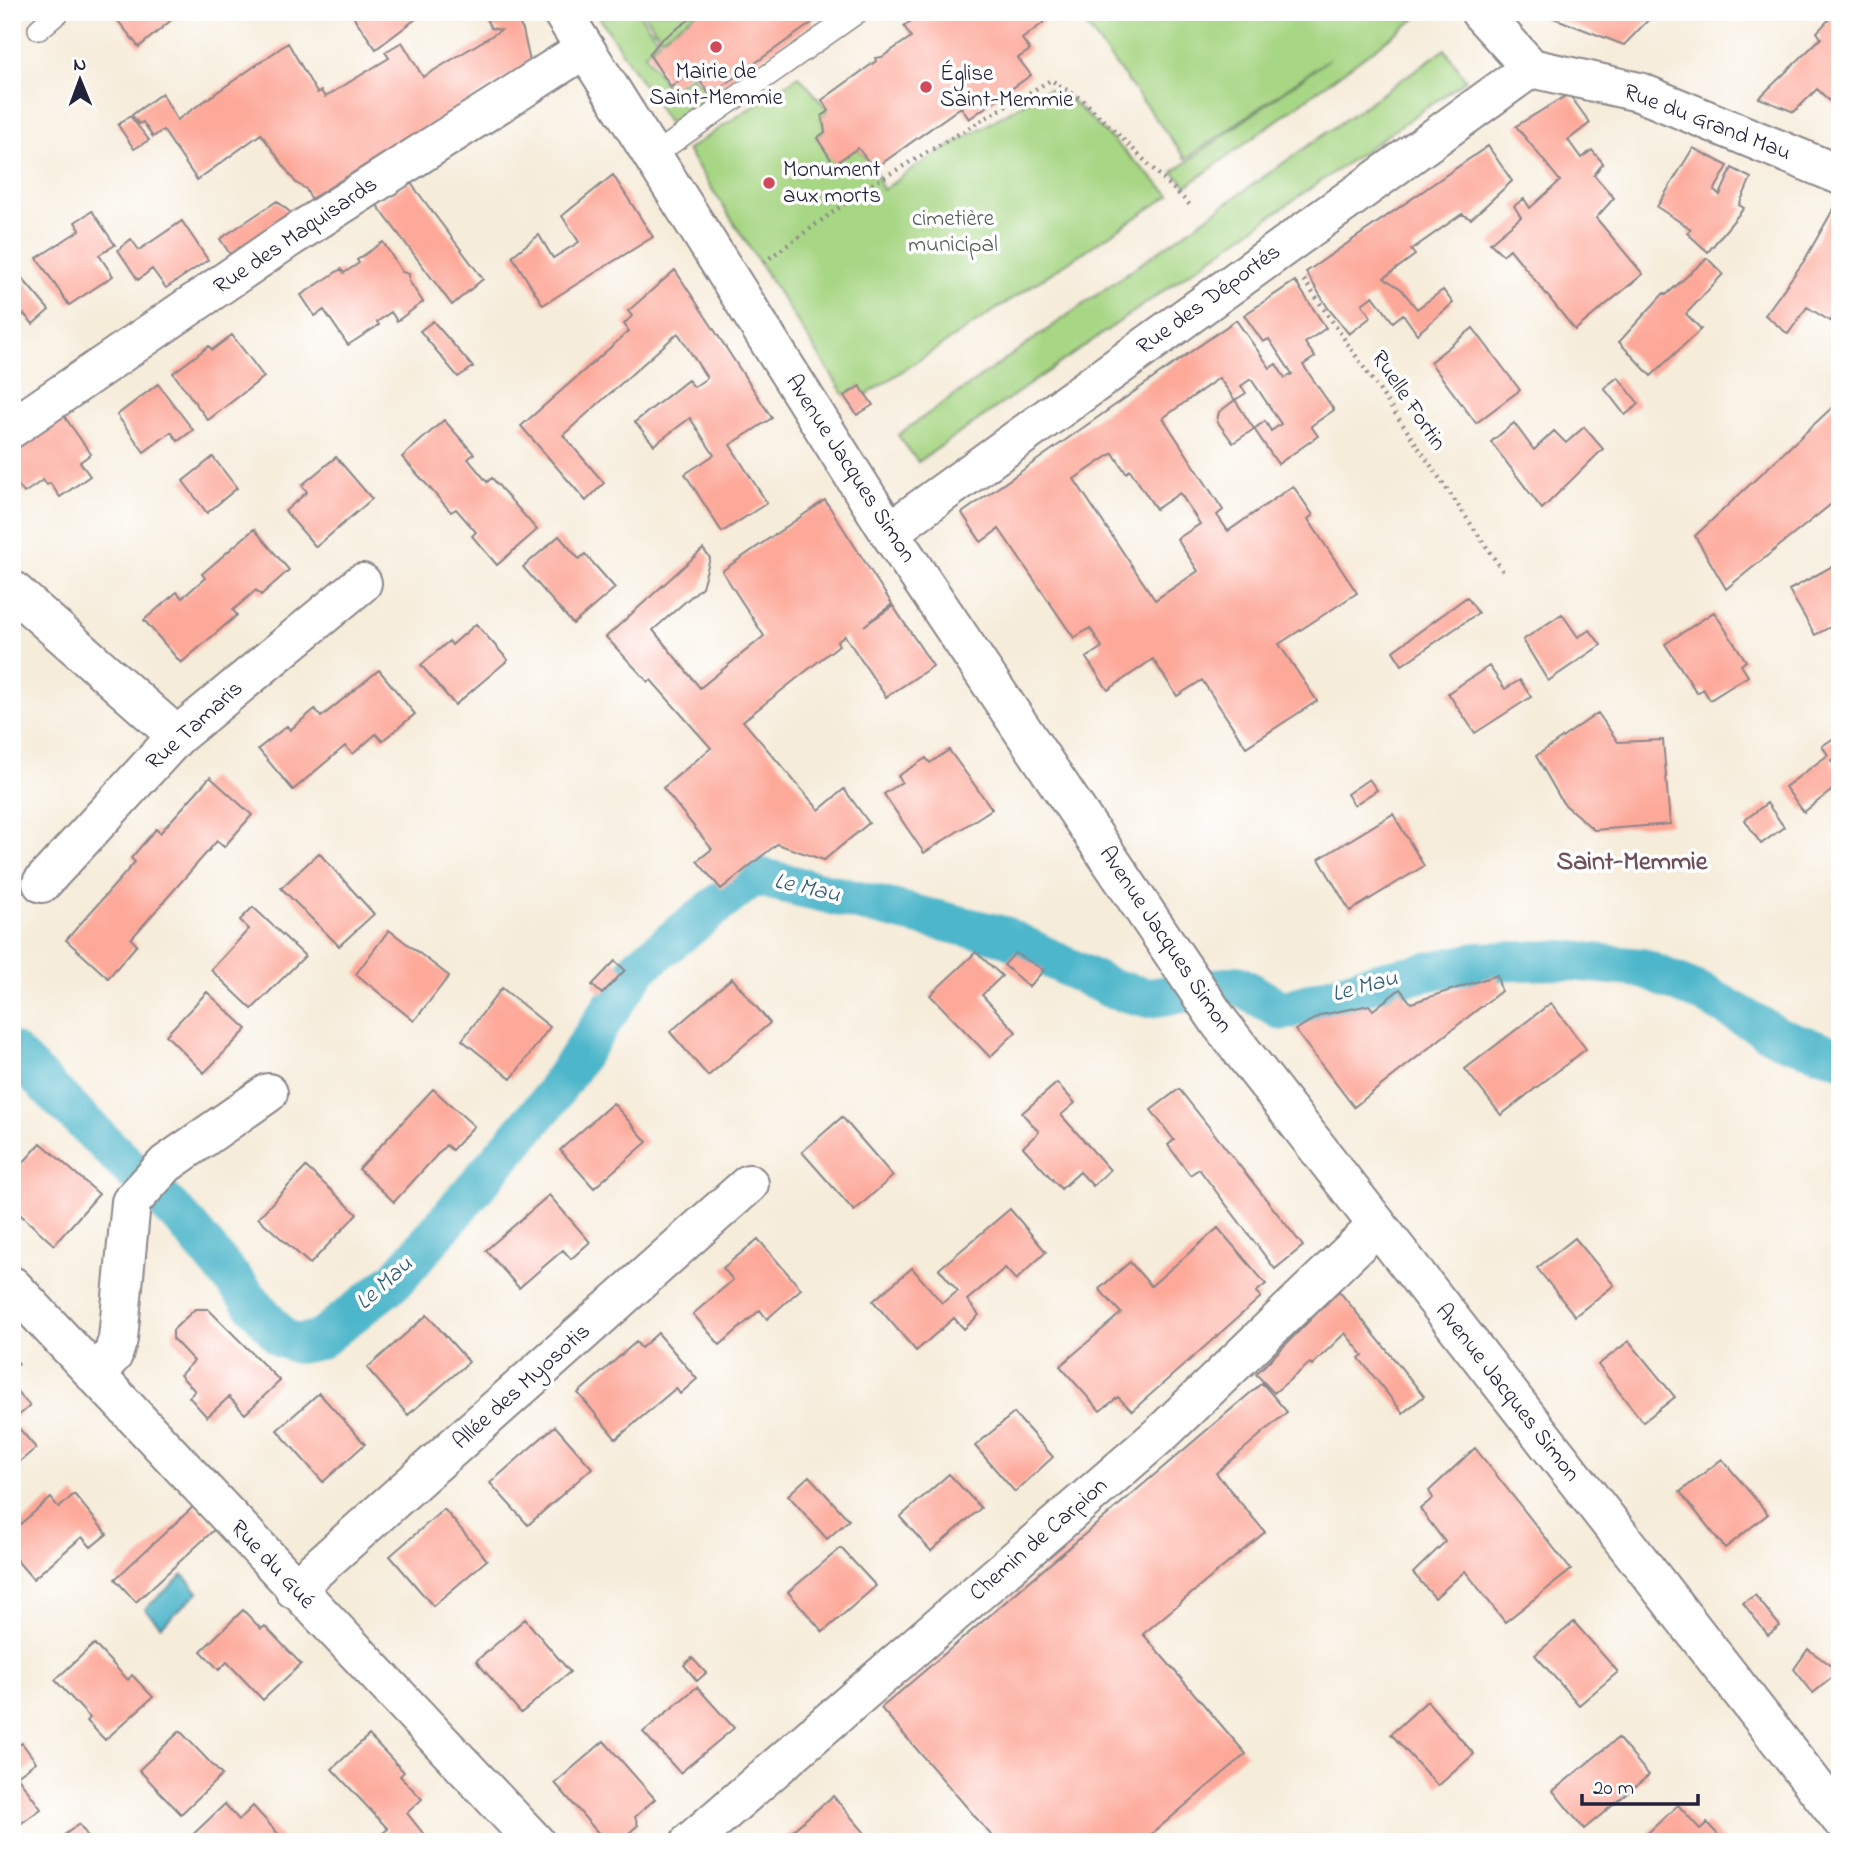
<svg xmlns="http://www.w3.org/2000/svg" width="1852" height="1854" viewBox="0 0 1852 1854" font-family="'Indie Flower',sans-serif">
<style>
.green{fill:#a7d684;stroke:#647c60;stroke-width:2}
.water{fill:#4db6ca;stroke:#386c82;stroke-width:2}
.lines{fill:none;stroke-linecap:round;stroke-linejoin:round}
.canal{stroke:#4db6ca;stroke-width:40}
.building{fill:#fda99a;fill-rule:evenodd}
.service-casing{stroke:#8c878a;stroke-width:24}
.minor-casing{stroke:#8c878a;stroke-width:42}
.path{stroke:#8c878a;stroke-width:4.5;stroke-dasharray:2 5;stroke-linecap:butt}
.service{stroke:#fff;stroke-width:21}
.minor{stroke:#fff;stroke-width:38}
.poi-dot{fill:#d1495b;stroke:#fff;stroke-width:2.5}
.labels{text-anchor:middle;dominant-baseline:central;stroke-width:7;stroke-linejoin:round;paint-order:stroke}
.poi-label{font-size:23px;fill:#22223b;stroke:#fff;text-anchor:start}
.street-label{font-size:23px;fill:#22223b;stroke:#fff}
.park-label{font-size:23px;fill:#516155;stroke:#fff}
.water-label{font-size:24px;font-style:italic;fill:#335d74;stroke:#fff}
.quarter-label{font-size:26px;font-weight:bold;fill:#6f515c;stroke:#fff}
</style>
<rect width="100%" height="100%" fill="#fff"/>
<filter id="ink" filterUnits="userSpaceOnUse"><feTurbulence type="fractalNoise" baseFrequency=".0143" numOctaves="2"/><feDisplacementMap in="SourceGraphic" scale="14" xChannelSelector="R" yChannelSelector="G"/><feConvolveMatrix kernelMatrix="1 2 1 2 8 2 1 2 1" color-interpolation-filters="sRGB"/></filter>
<filter id="wash" filterUnits="userSpaceOnUse"><feTurbulence type="fractalNoise" baseFrequency=".00686" numOctaves="4" result="noise"/><feDisplacementMap in="SourceGraphic" scale="28" xChannelSelector="R" yChannelSelector="G"/><feGaussianBlur stdDeviation="1.57" result="paint"/><feColorMatrix in="noise" values="0 0 0 0 0 0 0 0 0 0 0 0 0 0 0 0 0 1.4 0 .05"/><feComposite in="paint" operator="in"/></filter>
<g filter="url(#wash)">
<rect width="100%" height="100%" fill="#f6ecda"/>
<path class="green" d="M596 12H638L659 41 645 54 670 91 692 75 709 98 669 124Z
M643 12H698L661 38Z
M1076 12H1425L1187 186 1173 172 1329 59 1186 159Z
M1445 49 1466 80 918 462 898 435Z
M799 76 829 111 822 116 825 132 817 138 834 163 858 148 874 169 883 190 915 167 1048 89 1069 98 1170 195 866 395 859 386 845 396 687 150Z"/>
<path class="water" d="M183 1575 198 1592 161 1626 145 1609Z"/>
<g class="lines">
<path class="canal" d="M12 1052 182 1219 282 1338 297 1344 319 1340 397 1279 547 1103 640 966 754 876 1004 936 1112 989 1149 998 1238 985 1283 1011 1372 983 1476 962 1563 960 1641 968 1704 994 1779 1037 1840 1057"/>
</g>
<g id="blocks">
<path class="building" d="M111 12H181L139 47Z
M350 12H425L376 49Z
M482 12H512L523 30 530 62 311 199 306 189 296 183 261 134 197 180 163 130 153 137 143 122 139 124 132 115 162 93 177 120 288 43 317 93 321 91 325 97 389 58 385 52 402 42 423 77 501 30 491 28Z
M700 12H806L813 22 710 95 693 71 671 87 649 54 661 40Z
M924 12H1045L1043 23 1022 39 1030 50 1018 58 1031 75 969 119 961 107 874 169 858 148 834 164 817 138 825 132 822 116 829 111 822 100 876 61 875 58 882 57 911 37 904 26Z
M1538 12H1656L1624 45Z
M1836 12H1840V111L1817 89 1794 112 1759 98 1821 38 1817 32Z
M1569 94 1590 123 1568 140 1581 158 1592 150 1603 163 1594 175 1614 198 1596 218 1643 274 1575 330 1510 249 1503 255 1490 243 1521 217 1514 206 1524 199 1530 208 1560 181 1516 126Z
M130 116 149 140 134 149 118 125Z
M1488 146 1512 181 1471 219 1462 214 1411 250 1415 255 1384 278 1401 289 1417 309 1443 290 1453 303 1417 334 1403 314 1393 322 1373 296 1362 304 1371 317 1349 334 1328 308 1306 272Z
M1693 148 1728 166 1714 191 1720 195 1732 168 1751 178 1739 205 1744 208 1708 252 1687 233 1691 229 1657 207Z
M613 175 653 237 543 305 512 256 539 235 553 258 579 242 562 216Z
M410 182 483 279 452 305 376 204Z
M277 201 291 213 230 254 220 239Z
M1834 208 1840 210V306L1830 321 1807 307 1788 334 1765 315 1804 261Z
M92 211 115 245 99 255 113 276 69 305 37 258 80 230 75 222Z
M182 221 208 260 166 288 152 269 138 280 118 250 131 239 139 250Z
M383 242 402 272 409 274V281L423 302 397 321 391 312 377 322 379 325 348 345 324 310 315 316 301 295 341 269 344 273 359 263 357 260Z
M1707 258 1723 274 1686 314 1701 329 1651 376 1619 342 1664 293 1666 295Z
M675 270 772 418 730 445 767 503 722 532 685 474 714 455 690 418 654 445 635 422 688 380 694 387 707 378 678 333 563 435 604 483 586 501 521 426 629 331 624 324 632 316 628 311Z
M21 277 49 310 33 324 24 314 12 324V284Z
M1295 281 1326 328 1305 343 1315 357 1303 365 1334 410 1311 426 1318 436 1278 464 1254 429 1265 421 1271 431 1281 424 1251 379 1241 386 1246 393 1235 400 1219 378 1163 418 1223 510 1217 515 1228 531 1293 486 1313 515 1308 519 1357 593 1279 644 1317 701 1246 747 1202 680 1177 696 1153 659 1108 690 1086 658 1102 647 1090 628 1074 638 999 529 981 542 962 513 1236 320 1270 368 1276 364 1285 378 1292 374 1269 339 1263 342 1244 315ZM1113 453 1126 473 1130 470 1156 509 1180 493 1200 524 1177 539 1198 571 1155 600 1074 479Z
M433 321 473 367 458 377 420 331Z
M1473 328 1520 390 1476 423 1430 362Z
M232 335 264 377 208 420 173 373 209 346 212 350Z
M1618 377 1639 404 1625 415 1604 388Z
M158 384 193 430 178 441 171 432 144 452 117 415Z
M860 386 873 405 857 415 844 396Z
M1235 400 1254 429 1233 443 1217 421 1219 412Z
M1840 400V497L1726 589 1695 536Z
M64 416 91 454 80 462 90 476 60 497 50 483 47 485 43 480 24 493 12 477V452Z
M444 420 474 454 468 459 487 482 492 478 537 530 497 565 472 536 476 532 456 509 451 512 402 457Z
M1514 423 1534 450 1554 431 1566 443 1584 427 1603 449 1542 509 1491 442Z
M213 457 237 488 207 513 183 481Z
M336 457 372 499 316 547 285 511 307 492 302 485Z
M825 500 892 604 864 626 893 606 933 666 886 697 845 636 837 642 839 645 743 721 819 810 844 789 869 823 824 860 777 844 721 889 697 861 712 849 663 788 711 748 651 680 648 682 606 637 703 549 710 558 702 587 653 630 700 688 764 636 722 571Z
M254 529 289 570 261 595 256 590 233 610 237 615 181 663 144 620 177 592 182 598 205 578 202 574Z
M559 536 579 559 585 554 615 588 573 624 523 567Z
M1840 562V622L1815 635 1789 590Z
M1467 597 1478 613 1402 665 1393 651Z
M1714 612 1746 661 1741 665 1748 676 1710 700 1703 689 1697 693 1665 644Z
M1562 614 1578 637 1590 630 1601 645 1548 681 1523 640Z
M476 624 508 660 455 705 421 665 449 641 452 645Z
M1489 666 1505 689 1520 680 1531 697 1475 733 1448 693Z
M379 670 415 714 382 741 376 734 353 754 345 746 293 790 258 749 287 726 290 730 315 709 321 717Z
M1598 713 1618 742 1663 740 1670 824 1594 830 1563 803 1536 756Z
M1837 736 1840 755 1831 760 1840 775V784L1804 812 1785 787 1828 755 1822 746Z
M949 750 992 809 924 853 884 794 902 782 898 776 926 758 930 763Z
M210 777 252 815 224 847 217 841 131 939 137 945 108 978 66 940 135 862 131 858 156 829 160 833Z
M1369 779 1377 790 1354 805 1347 794Z
M1767 803 1784 827 1761 844 1745 820Z
M1393 814 1424 866 1350 911 1319 859Z
M319 853 374 914 339 946 281 888Z
M253 907 305 956 252 1009 211 970 249 929 240 920Z
M389 930 449 976 414 1021 356 974Z
M976 952 1002 976 982 995 1016 1032 990 1057 930 995Z
M1015 953 1044 970 1029 987 1004 965Z
M615 961 625 970 602 994 592 985Z
M1497 975 1501 991 1354 1107 1295 1030 1321 1015 1369 1005 1373 1010 1400 989 1411 1003Z
M732 978 770 1023 708 1076 670 1032Z
M502 988 550 1027 511 1079 462 1040Z
M207 992 247 1029 204 1073 166 1035Z
M1551 1003 1586 1049 1501 1115 1465 1069Z
M1057 1083 1075 1103 1061 1115 1110 1170 1093 1186 1080 1172 1061 1189 1023 1147 1039 1132 1022 1113Z
M433 1089 474 1126 452 1150 446 1145 394 1202 359 1169Z
M1179 1089 1303 1246 1275 1269 1199 1169 1190 1175 1168 1145 1174 1140 1151 1110Z
M613 1103 647 1142 594 1188 560 1150Z
M842 1117 893 1176 854 1211 802 1152Z
M41 1143 99 1194 54 1245 12 1207V1175Z
M306 1167 357 1214 310 1264 258 1218Z
M549 1195 590 1242 571 1259 563 1250 519 1288 486 1250Z
M1010 1209 1046 1252 1016 1280 1005 1268 967 1300 979 1315 964 1329 954 1318 916 1351 873 1301 912 1268 942 1303 958 1291 939 1269Z
M1218 1228 1266 1284 1256 1292 1261 1297 1132 1411 1118 1397 1100 1411 1060 1366 1121 1313 1099 1289 1130 1262 1151 1286Z
M1575 1238 1614 1285 1575 1316 1537 1268Z
M758 1239 801 1289 767 1319 760 1310 720 1345 693 1314 733 1280 723 1268Z
M1339 1291 1424 1396 1403 1413 1359 1358 1363 1355 1345 1333 1312 1365 1310 1363 1274 1393 1256 1374Z
M195 1309H208L280 1381 245 1414 229 1397 207 1417 189 1397 195 1391 180 1375 194 1361 173 1339V1330Z
M427 1315 469 1362 408 1415 367 1368Z
M658 1333 697 1379 680 1394 676 1388 616 1439 578 1393 636 1342 641 1348Z
M1629 1341 1675 1397 1643 1422 1598 1365Z
M12 1356 19 1364 12 1370Z
M1262 1383 1287 1412 1216 1473 1265 1532 1143 1634 1246 1754 1142 1842H997L881 1708Z
M12 1386 30 1406 12 1421Z
M319 1393 365 1444 323 1482 277 1430Z
M1014 1413 1053 1457 1015 1492 975 1446Z
M12 1426 15 1429 18 1427 36 1448 12 1468Z
M555 1426 592 1468 528 1525 490 1483Z
M1475 1448 1571 1570 1505 1622 1465 1571 1435 1598 1413 1573 1445 1542 1420 1509 1433 1498 1429 1491Z
M1722 1459 1768 1514 1725 1548 1680 1492Z
M949 1474 981 1508 931 1551 900 1517Z
M809 1476 849 1520 827 1539 788 1495Z
M74 1494 107 1534 91 1547 82 1537 33 1579 12 1555V1531L51 1498 59 1508Z
M194 1506 215 1529 136 1602 115 1579Z
M444 1509 487 1560 433 1606 390 1556Z
M841 1548 876 1586 823 1632 788 1592Z
M1755 1595 1780 1626 1768 1635 1743 1603Z
M243 1610 261 1629 265 1626 301 1664 263 1700 227 1662 219 1670 201 1651Z
M525 1619 570 1672 521 1713 476 1661Z
M1574 1622 1618 1672 1579 1705 1535 1655Z
M94 1644 128 1680 132 1675 153 1697 105 1740 87 1721 90 1718 55 1680Z
M1808 1649 1839 1672 1813 1693 1794 1669Z
M692 1658 706 1673 697 1681 684 1665Z
M697 1687 734 1728 680 1773 643 1732Z
M1427 1701 1474 1754 1438 1786 1391 1734Z
M180 1731 222 1775 181 1814 139 1770Z
M369 1735 404 1772 400 1776 422 1799 407 1813 430 1842H384L379 1836 388 1829 332 1769Z
M1618 1738 1649 1775 1584 1829 1553 1791Z
M604 1741 655 1799 635 1817 638 1825 619 1842H606L555 1783Z
M22 1743 36 1762 17 1776 41 1809 12 1830V1750Z
M833 1796 865 1833 861 1836 865 1842H779Z
M225 1804 239 1820 253 1806 282 1838 278 1842H185Z
M1678 1805 1700 1829 1707 1823 1725 1842H1638Z
M79 1824 92 1842H55Z"/>
</g>
</g>
<g filter="url(#ink)">
<use href="#blocks" fill-opacity="0" stroke="#8c878a" stroke-width="2"/>
<g class="lines">
<g class="service-casing">
<path id="service" d="M39 29 59 12
M653 156 858 12"/>
</g>
<g class="minor-casing">
<path id="minor" d="M562 12 889 532 1220 1023 1840 1818
M1480 12 1531 68
M1531 68 1639 92 1840 175
M12 428 289 238 583 50
M889 532 1531 68
M12 590 177 736
M42 883 177 736 362 583
M12 1286 535 1842
M94 1374 113 1355 118 1339 131 1202 166 1164 268 1093
M294 1589 749 1184
M690 1842 1163 1432 1377 1226"/>
</g>
<path class="path" d="M764 262 869 186 1051 80 1084 101 1191 206
M1304 280 1505 574"/>
<use href="#service" class="service"/>
<use href="#minor" class="minor"/>
</g>
</g>
<g class="poi-dot">
<circle cx="716" cy="47" r="7"/>
<circle cx="926" cy="87" r="7"/>
<circle cx="769" cy="183" r="7"/>
</g>
<g class="labels">
<g class="poi-label">
<text x="716" y="72" text-anchor="middle">Mairie de<tspan x="716" dy="26">Saint-Memmie</tspan></text>
<text x="940" y="74">Église<tspan x="940" dy="26">Saint-Memmie</tspan></text>
<text x="783" y="170">Monument<tspan x="783" dy="26">aux morts</tspan></text>
</g>
<g class="street-label">
<text transform="translate(1707 123) rotate(21)">Rue du Grand Mau</text>
<text transform="translate(296 236) rotate(-34)">Rue des Maquisards</text>
<text transform="translate(1209 300) rotate(-36)">Rue des Déportés</text>
<text transform="translate(1408 401) rotate(56)">Ruelle Fortin</text>
<text transform="translate(850 469) rotate(57)">Avenue Jacques Simon</text>
<text transform="translate(195 726) rotate(-42)">Rue Tamaris</text>
<text transform="translate(1165 940) rotate(56)">Avenue Jacques Simon</text>
<text transform="translate(522 1387) rotate(-42)">Allée des Myosotis</text>
<text transform="translate(1507 1393) rotate(52)">Avenue Jacques Simon</text>
<text transform="translate(1039 1540) rotate(-41)">Chemin de Carpion</text>
<text transform="translate(272 1565) rotate(47)">Rue du Gué</text>
</g>
<g class="park-label">
<text x="953" y="219">cimetière<tspan x="953" dy="26">municipal</tspan></text>
</g>
<g class="water-label">
<text transform="translate(807 889) rotate(13)">Le Mau</text>
<text transform="translate(1365 987) rotate(-15)">Le Mau</text>
<text transform="translate(385 1284) rotate(-42)">Le Mau</text>
</g>
<g class="quarter-label">
<text x="1632" y="863">Saint-Memmie</text>
</g>
</g>
<rect width="1852" height="1854" fill="none" stroke="#fff" stroke-width="42"/>
<g transform="translate(80 80) rotate(359)" stroke="#ffffff" stroke-width="5" paint-order="stroke">
<path d="M0-5L12 26L0 18L-12 26Z" fill="#22223b"/>
<text y="-10" font-size="19" font-weight="bold" text-anchor="middle" fill="#22223b">N</text>
</g>
<path d="M1582 1794v10h116v-10" fill="none" stroke="#22223b" stroke-width="3.5"/>
<text x="1593" y="1794" font-size="21" fill="#22223b" stroke="#ffffff" stroke-width="5" paint-order="stroke">20 m</text>
</svg>
